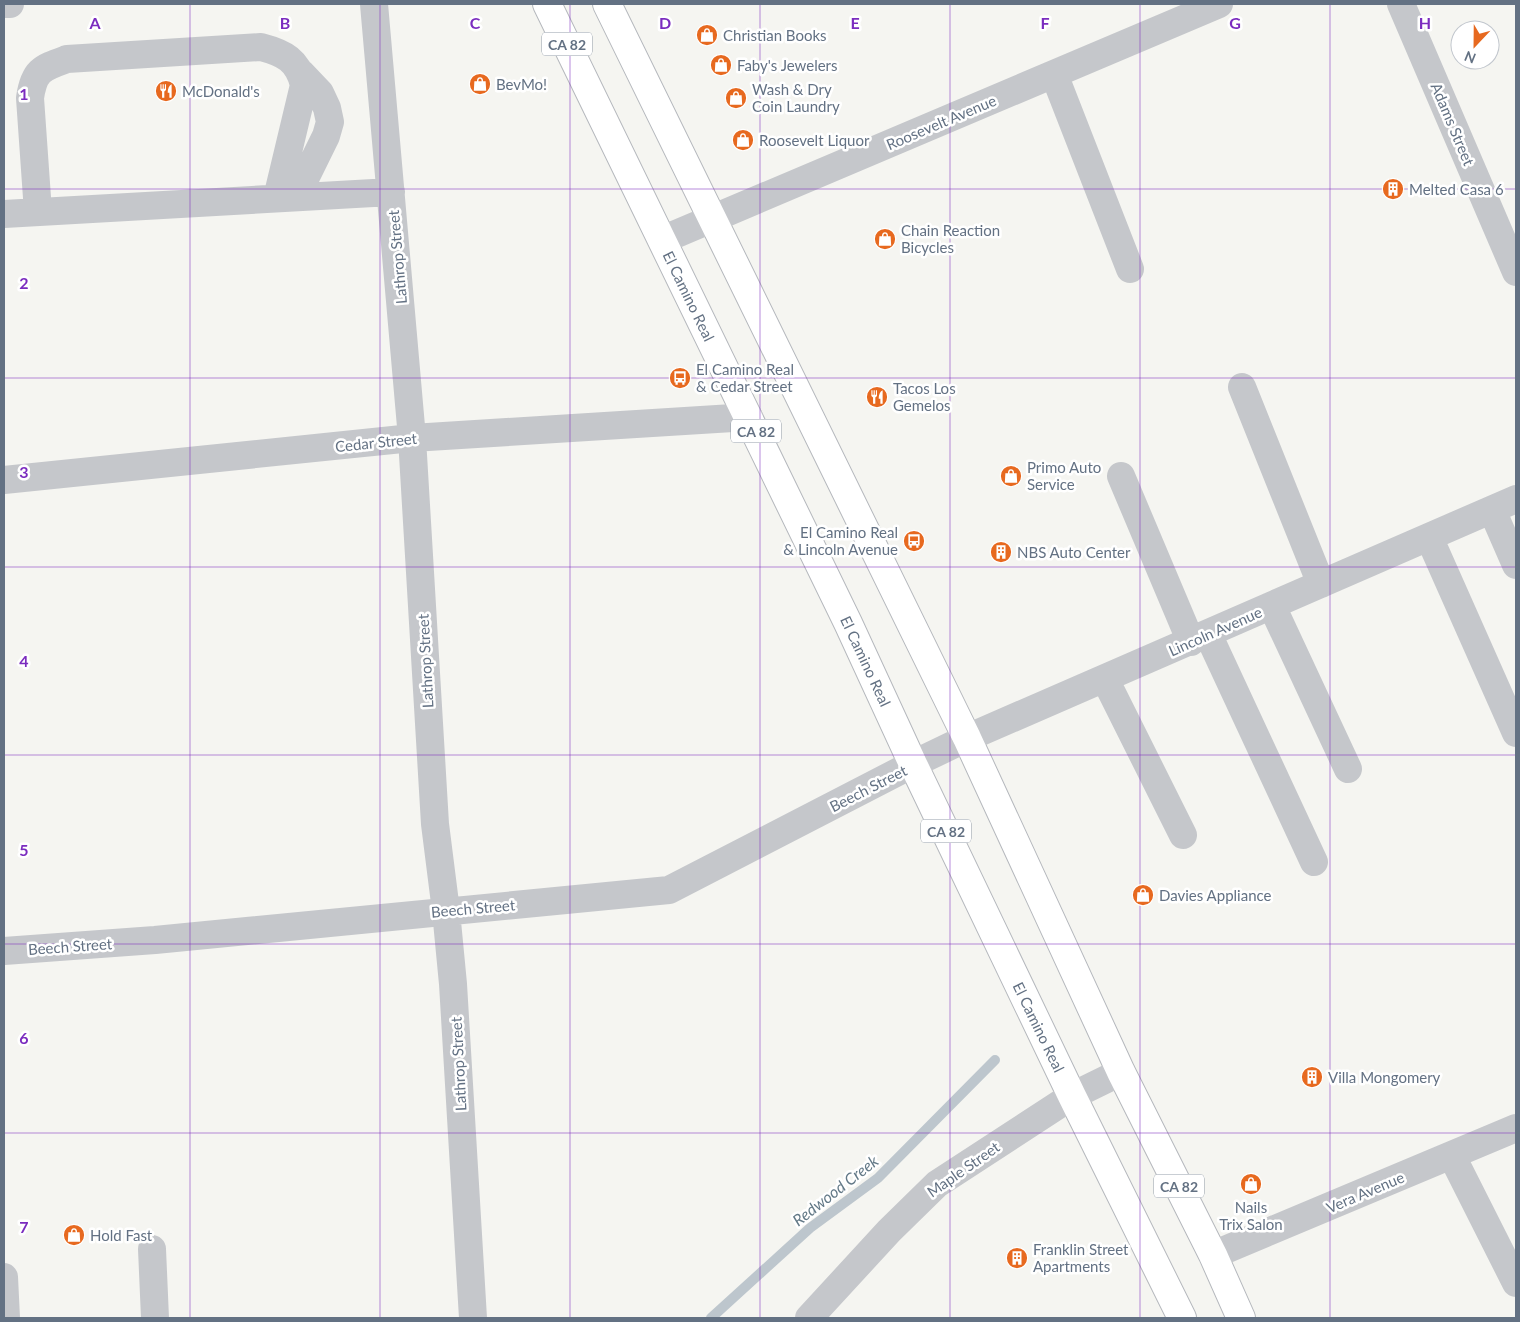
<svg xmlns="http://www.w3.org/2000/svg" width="1520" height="1322" viewBox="0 0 1520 1322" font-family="Lato,sans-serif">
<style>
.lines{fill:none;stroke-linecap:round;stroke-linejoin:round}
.stream{stroke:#bdc6cd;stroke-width:10}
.major-casing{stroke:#b5b8bd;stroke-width:30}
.minor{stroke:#c5c7cb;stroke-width:28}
.major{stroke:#fff;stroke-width:28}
.grid{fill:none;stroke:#7b2cbf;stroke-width:1;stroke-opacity:0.55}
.labels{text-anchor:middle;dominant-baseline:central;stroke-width:5;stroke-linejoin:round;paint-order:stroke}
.shield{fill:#fff;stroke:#929ca8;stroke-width:1}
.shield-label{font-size:14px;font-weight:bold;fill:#637183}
.poi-label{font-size:15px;fill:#637183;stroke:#fff;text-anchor:start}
.street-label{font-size:15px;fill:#637183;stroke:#fff}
.water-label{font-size:16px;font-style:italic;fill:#637987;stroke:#fff}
.grid-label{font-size:16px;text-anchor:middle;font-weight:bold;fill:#7b2cbf;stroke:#fff;stroke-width:5;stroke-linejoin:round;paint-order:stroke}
</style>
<rect width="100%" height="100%" fill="#f5f5f1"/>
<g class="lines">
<path class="stream" d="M711 1318 810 1228 878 1178 995 1060"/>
<g class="major-casing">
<path id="major" d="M547 4 848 623 913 764 1072 1096 1182 1318
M607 4 967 738 1121 1072 1213 1255 1241 1318"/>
</g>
<path class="minor" d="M4 4H10
M374 4 412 438 435 824 446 911 453 984 473 1318
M1401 4 1516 272
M1054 74 1130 269
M296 197 326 136 330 122 327 108 320 93 301 73
M38 212 30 98C34 70 42 68 67 59L261 47C284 53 298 60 304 85L277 198
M4 214 391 192
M662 240 1219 4
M1242 387 1321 584
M1121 476 1191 642
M4 480 412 438 749 417
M1492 510 1516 565
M1429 537 1516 733
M1272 606 1348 769
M1208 634 1314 862
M1105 679 1183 835
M4 951 155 940 669 890 913 764 967 738 1516 499
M1452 1156 1516 1283
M152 1249 155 1318
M1213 1255 1516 1128
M4 1277 6 1318
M809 1318 889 1231 937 1184 1072 1096 1121 1072"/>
<use href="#major" class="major"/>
</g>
<path class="grid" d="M190 4V1318M380 4V1318M570 4V1318M760 4V1318M950 4V1318M1140 4V1318M1330 4V1318M4 189H1516M4 378H1516M4 567H1516M4 755H1516M4 944H1516M4 1133H1516"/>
<defs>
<g id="shop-disc" transform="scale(1.125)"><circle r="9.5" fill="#e7691f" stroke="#fff"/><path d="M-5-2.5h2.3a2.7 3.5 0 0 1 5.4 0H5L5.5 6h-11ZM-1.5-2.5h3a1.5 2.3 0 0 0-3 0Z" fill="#fff"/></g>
<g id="restaurant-disc" transform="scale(1.125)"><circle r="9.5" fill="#e7691f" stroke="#fff"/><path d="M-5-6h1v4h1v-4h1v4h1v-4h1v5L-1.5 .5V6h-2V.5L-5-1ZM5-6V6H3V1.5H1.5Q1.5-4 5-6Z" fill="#fff"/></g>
<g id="building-disc" transform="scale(1.125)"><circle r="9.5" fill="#e7691f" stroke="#fff"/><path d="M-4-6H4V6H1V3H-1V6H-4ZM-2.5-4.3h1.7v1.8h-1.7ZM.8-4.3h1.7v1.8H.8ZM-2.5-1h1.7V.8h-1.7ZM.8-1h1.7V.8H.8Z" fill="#fff"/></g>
<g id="bus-disc" transform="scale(1.125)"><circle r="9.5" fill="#e7691f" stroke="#fff"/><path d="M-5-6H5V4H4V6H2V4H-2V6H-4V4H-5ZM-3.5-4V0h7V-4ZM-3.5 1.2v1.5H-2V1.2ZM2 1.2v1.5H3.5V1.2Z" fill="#fff"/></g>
</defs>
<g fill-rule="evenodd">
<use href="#shop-disc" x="707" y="35"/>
<use href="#shop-disc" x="721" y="65"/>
<use href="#shop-disc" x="480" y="84"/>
<use href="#restaurant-disc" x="166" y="91"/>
<use href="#shop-disc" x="736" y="98"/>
<use href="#shop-disc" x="743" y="140"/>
<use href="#building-disc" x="1393" y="189"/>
<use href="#shop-disc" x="885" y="239"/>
<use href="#bus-disc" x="680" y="378"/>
<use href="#restaurant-disc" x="877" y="397"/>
<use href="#shop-disc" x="1011" y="476"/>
<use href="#bus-disc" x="914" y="541"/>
<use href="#building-disc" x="1001" y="552"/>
<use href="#shop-disc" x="1143" y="895"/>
<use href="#building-disc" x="1312" y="1077"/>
<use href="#shop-disc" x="1251" y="1184"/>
<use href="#shop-disc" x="74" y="1235"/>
<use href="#building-disc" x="1017" y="1258"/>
</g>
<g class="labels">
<g class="shield">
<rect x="542" y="32.5" width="50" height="23" rx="4"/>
<rect x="731" y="419.5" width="50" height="23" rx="4"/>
<rect x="921" y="819.5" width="50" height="23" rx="4"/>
<rect x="1154" y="1174.5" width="50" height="23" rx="4"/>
</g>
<g class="shield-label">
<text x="567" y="44">CA 82</text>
<text x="756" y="431">CA 82</text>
<text x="946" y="831">CA 82</text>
<text x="1179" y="1186">CA 82</text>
</g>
<g class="poi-label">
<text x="723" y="35">Christian Books</text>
<text x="737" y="65">Faby's Jewelers</text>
<text x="496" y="84">BevMo!</text>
<text x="752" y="89">Wash &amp; Dry<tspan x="752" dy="17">Coin Laundry</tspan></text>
<text x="182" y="91">McDonald's</text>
<text x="759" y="140">Roosevelt Liquor</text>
<text x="1409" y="189">Melted Casa 6</text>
<text x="901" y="230">Chain Reaction<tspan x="901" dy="17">Bicycles</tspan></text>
<text x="696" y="369">El Camino Real<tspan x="696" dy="17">&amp; Cedar Street</tspan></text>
<text x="893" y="388">Tacos Los<tspan x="893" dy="17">Gemelos</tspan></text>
<text x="1027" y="467">Primo Auto<tspan x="1027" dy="17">Service</tspan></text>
<text x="898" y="532" text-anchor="end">El Camino Real<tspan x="898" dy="17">&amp; Lincoln Avenue</tspan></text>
<text x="1017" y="552">NBS Auto Center</text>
<text x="1159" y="895">Davies Appliance</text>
<text x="1328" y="1077">Villa Mongomery</text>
<text x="1251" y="1207" text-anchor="middle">Nails<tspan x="1251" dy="17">Trix Salon</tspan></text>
<text x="90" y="1235">Hold Fast</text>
<text x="1033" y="1249">Franklin Street<tspan x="1033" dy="17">Apartments</tspan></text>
</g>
<g class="street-label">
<text transform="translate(941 122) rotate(-23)">Roosevelt Avenue</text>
<text transform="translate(1453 124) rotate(67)">Adams Street</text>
<text transform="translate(397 257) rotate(-95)">Lathrop Street</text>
<text transform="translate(689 296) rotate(64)">El Camino Real</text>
<text transform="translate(376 442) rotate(-6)">Cedar Street</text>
<text transform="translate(1215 631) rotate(-24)">Lincoln Avenue</text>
<text transform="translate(425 661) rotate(-93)">Lathrop Street</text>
<text transform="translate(866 661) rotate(65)">El Camino Real</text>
<text transform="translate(868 788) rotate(-27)">Beech Street</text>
<text transform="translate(473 908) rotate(-5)">Beech Street</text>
<text transform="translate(70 946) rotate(-4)">Beech Street</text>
<text transform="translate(1039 1027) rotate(64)">El Camino Real</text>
<text transform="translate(458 1064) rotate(-93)">Lathrop Street</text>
<text transform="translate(963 1169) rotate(-35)">Maple Street</text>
<text transform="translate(1365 1192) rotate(-23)">Vera Avenue</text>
</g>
<g class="water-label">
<text transform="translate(835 1190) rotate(-38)">Redwood Creek</text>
</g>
</g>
<g class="grid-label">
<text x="95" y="29">A</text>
<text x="285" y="29">B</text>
<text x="475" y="29">C</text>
<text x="665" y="29">D</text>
<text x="855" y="29">E</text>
<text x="1045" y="29">F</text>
<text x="1235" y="29">G</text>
<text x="1425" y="29">H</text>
<text x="24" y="100">1</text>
<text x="24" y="289">2</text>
<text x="24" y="478">3</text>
<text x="24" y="667">4</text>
<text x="24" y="856">5</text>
<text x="24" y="1044">6</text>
<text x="24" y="1233">7</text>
</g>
<rect width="1520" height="1322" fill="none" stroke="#637183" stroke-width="10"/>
<g transform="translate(1475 45) rotate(202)"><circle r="24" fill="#ffffff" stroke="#c1c6cd"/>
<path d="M0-4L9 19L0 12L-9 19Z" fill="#e7691f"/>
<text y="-8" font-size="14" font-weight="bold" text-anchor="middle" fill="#637183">N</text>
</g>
</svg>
